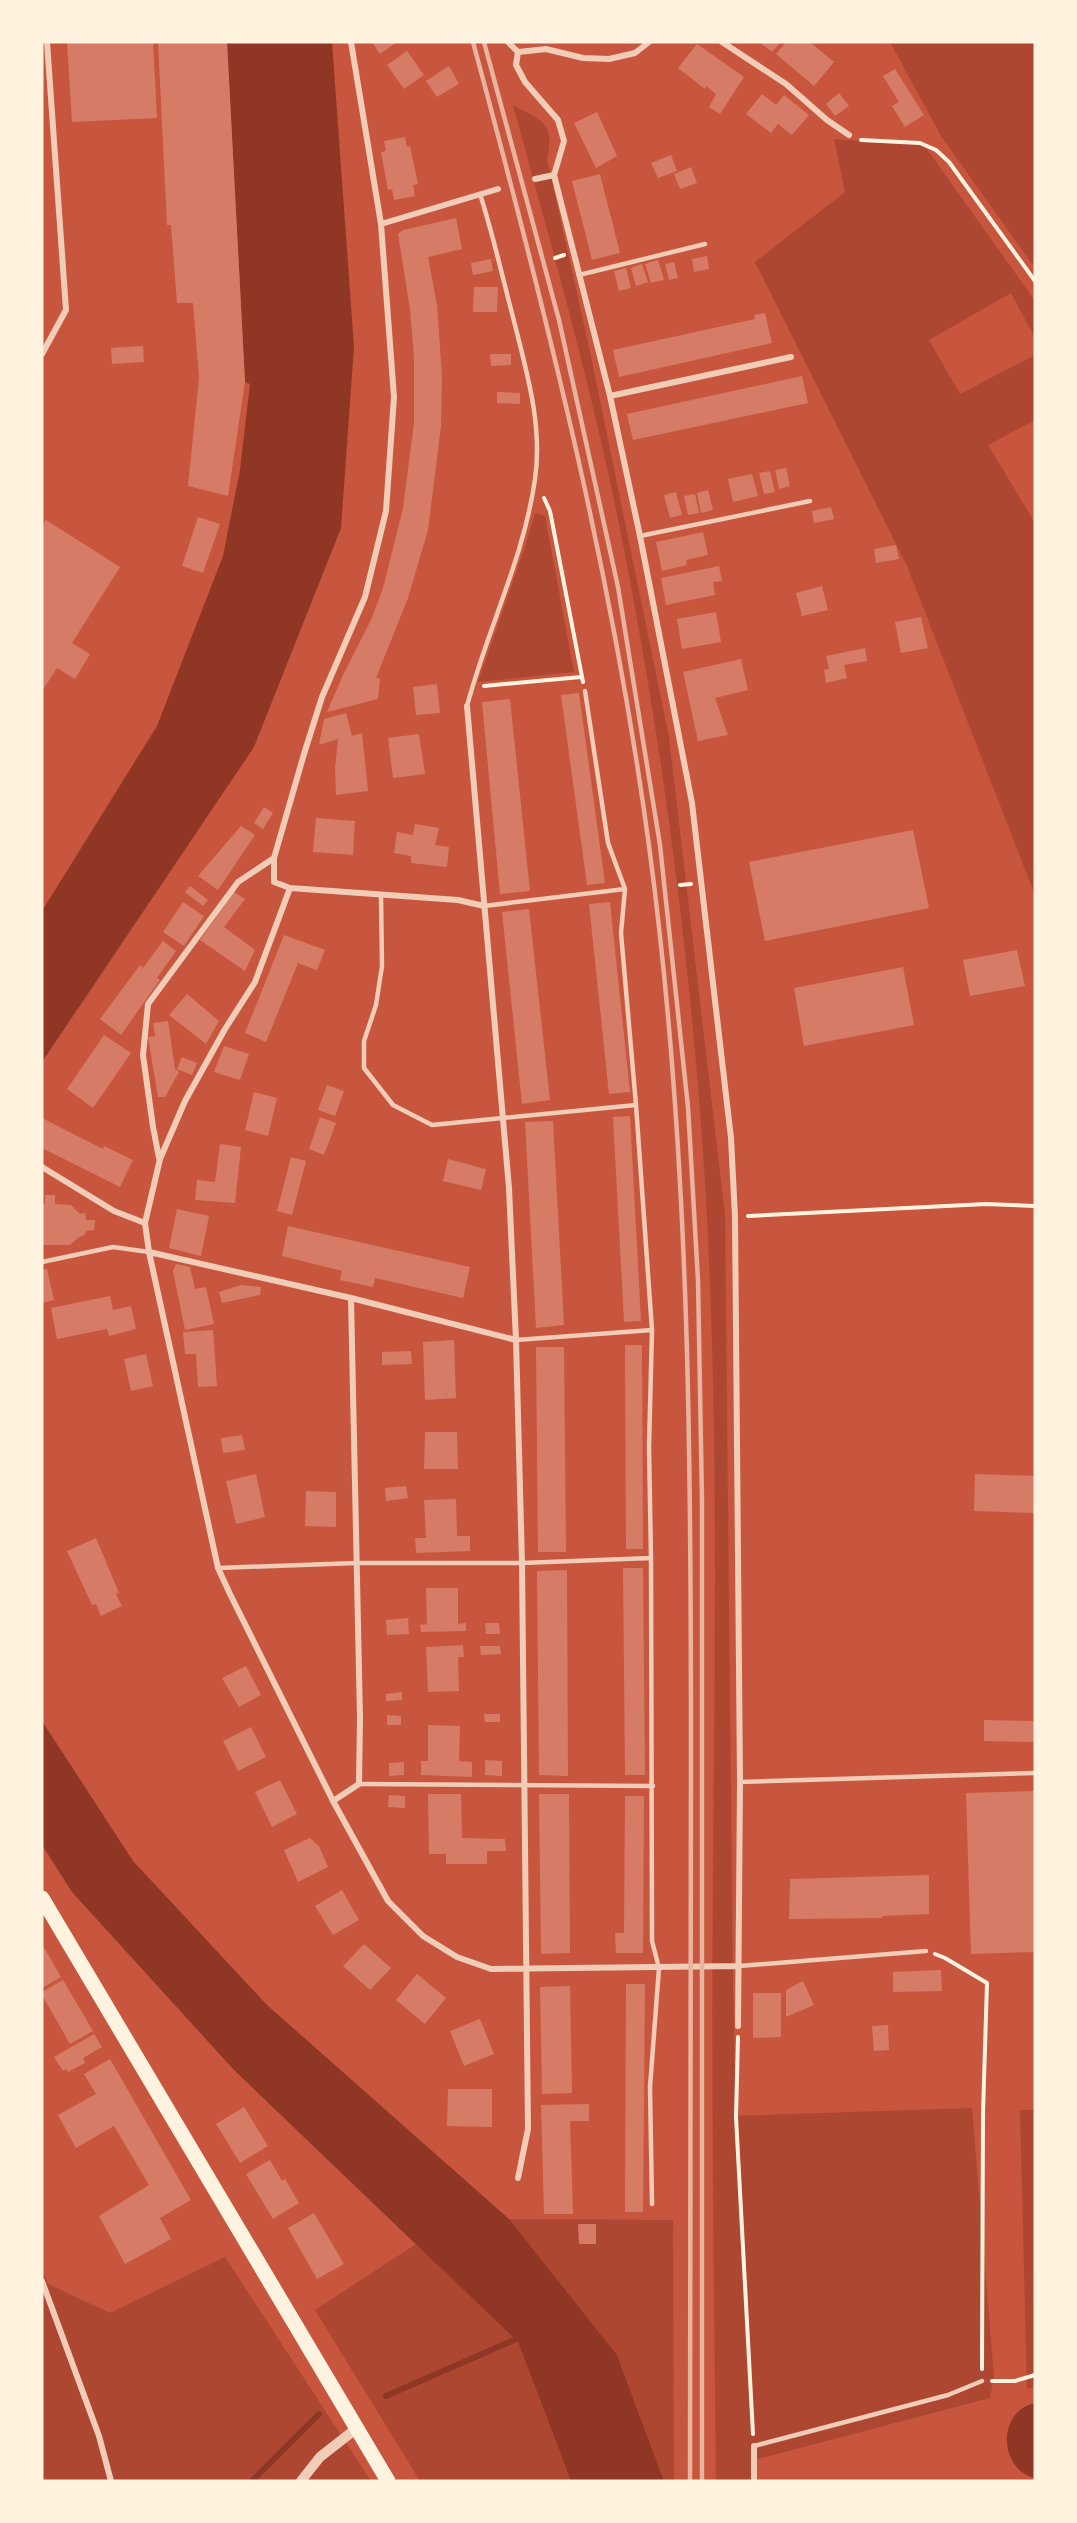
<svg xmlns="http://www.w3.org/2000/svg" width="1077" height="2523" viewBox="0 0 1077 2523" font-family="Spectral,serif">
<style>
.green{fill:#ae4732}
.water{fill:#8f3625}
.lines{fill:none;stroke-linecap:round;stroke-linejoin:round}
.stream{stroke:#8f3625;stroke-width:6}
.building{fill:#d67c66}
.path{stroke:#fff3e0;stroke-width:4}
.service{stroke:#f1ccb7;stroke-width:4.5}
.minor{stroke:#f1ccb7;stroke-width:6}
.tertiary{stroke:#f1ccb7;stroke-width:10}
.primary{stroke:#fff3e0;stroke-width:15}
.rail{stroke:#e9b49f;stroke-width:4.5}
</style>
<rect width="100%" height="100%" fill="#c8553d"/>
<path class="green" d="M890 42H1035V268L941 136Z
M513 105C543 122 555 122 547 159L589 347 669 737 725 1215 733 1984 736 2116 972 2108 994 2377 990 2398 754 2460V2481H716C714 2280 711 2080 713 1879 715 1618 720 1357 699 1097 684 913 659 730 624 549 595 399 553 252 513 105Z
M834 139 924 145 1035 301V338L1011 293 929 340 960 394 1035 355V420L988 445 1032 518 1035 528V895L907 566 755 262 845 192Z
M535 513 545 516 574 672 478 682 524 550Z
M1020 2110H1035V2387L1027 2389Z
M509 2219 673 2220 674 2481H664L617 2355Z
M416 2244 518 2342 571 2481H420L315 2310Z
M225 2257 371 2481H42V2270L48 2284 110 2313Z"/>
<path class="water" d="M227 42H332L354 347 341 528 254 747 42 1062V911L157 726 223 556 240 470 250 384 245 382Z
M42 1721 133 1861 267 2005 509 2219 617 2355 664 2481H571L518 2342 234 2070 72 1892 42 1845Z
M1035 2403V2478C998 2469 997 2411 1035 2403Z"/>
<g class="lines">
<path class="stream" d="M386 2396 523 2336
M252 2481 319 2414"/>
</g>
<path class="building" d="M67 42H153L157 118 72 122Z
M158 42H227L245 382 228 496 188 486 199 378 193 303H177L171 225H167Z
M372 42H397L380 54Z
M759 42H781L772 52Z
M786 42H810L834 62 814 86 776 54Z
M697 44 744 77 720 114 709 107 716 94 706 86 705 89 678 68Z
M407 51 424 75 404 89 387 65Z
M449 66 459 84 437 97 426 81Z
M895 69 924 115 905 127 892 106 899 102 883 76Z
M839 93 849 106 835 116 826 104Z
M762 94 776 105 784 95 809 115 792 135 778 124 771 133 746 114Z
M597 112 617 156 596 168 574 123Z
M405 137 407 147 410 146 418 184 413 185 415 196 394 200 392 189 388 190 381 152 386 151 384 141Z
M671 155 677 171 658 178 651 163Z
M691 167 697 183 680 189 674 174Z
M600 174 620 253 592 260 572 181Z
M456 218 462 249 428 257 437 305 442 376 441 426 428 530 408 598 376 678H380L378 699 327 712 343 675 371 620 383 588 403 508 414 423V358L410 309 398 234 403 230Z
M707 256 709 269 694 272 692 259Z
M491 259 493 271 473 275 471 263Z
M658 260 664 280 651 283 645 264Z
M674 262 678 278 669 280 665 264Z
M642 264 648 282 636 286 631 268Z
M626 268 631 288 619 291 614 271Z
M474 287H498L497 312H473Z
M765 313 772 343 619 377 613 350 755 319 754 315Z
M143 346 144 362 112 364 111 348Z
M490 354H511V365L491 366Z
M802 376 808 403 633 440 627 414Z
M497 392 520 393V404L497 403Z
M786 468 790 486 779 489 775 470Z
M770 471 775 492 764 494 759 473Z
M752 474 758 496 733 502 728 479Z
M708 490 713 510 701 513 697 493Z
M676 492 682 515 670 518 664 495Z
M695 494 699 513 688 515 684 496Z
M831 507 834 519 814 523 812 511Z
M198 517 220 524 203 573 182 566Z
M46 520 120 567 72 643 90 654 75 679 57 668 42 691V526Z
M703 532 708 555 686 560 687 565 662 571 656 542Z
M896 545 899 559 876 563 874 549Z
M719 566 722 581 713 582 715 595 666 605 661 578Z
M822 586 828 610 802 616 796 593Z
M716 612 721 642 682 649 677 619Z
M921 617 928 648 901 653 895 622Z
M865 648 867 661 844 665 847 678 826 683 824 670 829 669 826 656Z
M741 659 748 690 715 698 728 735 698 741 683 672Z
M437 684 440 713 416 715 413 687Z
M579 693 605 883 587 885 561 695Z
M510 699 530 891 500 894 482 702Z
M346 713 352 736 362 733 368 791 336 795 335 768 338 739 319 745 324 719Z
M419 734 425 774 393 778 388 738Z
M264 807 273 813 263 829 254 823Z
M316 818 355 821 353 855 313 852Z
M415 824 439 828 435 845 449 847 447 867 411 863V856L394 853 397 832 413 835Z
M241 826 255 835 218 890 198 876Z
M913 830 929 908 765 941 749 862Z
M190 886 208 900 203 906 185 892Z
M234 892 245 899 224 927 255 950 245 971 200 940Z
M183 902 204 916 184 946 163 932Z
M610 902 630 1092 609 1094 589 904Z
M529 909 550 1100 522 1104 502 912Z
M284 935 325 950 317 970 298 963 266 1042 245 1033Z
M163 941 176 951 157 978 160 980 121 1035 100 1019 140 965 143 968Z
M1017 950 1025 986 970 996 963 960Z
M903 967 914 1025 804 1046 794 988Z
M187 994 219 1021 206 1044 169 1015Z
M168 1021 175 1069 179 1072 165 1097H158L148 1037 155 1036 153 1023Z
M104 1035 131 1053 93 1108 67 1089Z
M224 1046 249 1054 240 1080 214 1072Z
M182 1057 197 1063 192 1075 177 1069Z
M327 1085 344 1091 335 1116 318 1110Z
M254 1092 277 1098 268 1136 245 1130Z
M630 1116 641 1321 624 1322 613 1117Z
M320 1117 336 1123 324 1155 309 1149Z
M42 1118 103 1149 104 1146 133 1160 120 1187 42 1148Z
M553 1121 564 1325 536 1328 525 1122Z
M220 1144 241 1147 235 1203 195 1200 197 1180 215 1182Z
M291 1157 306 1161 292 1215 277 1211Z
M448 1159 486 1169 481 1190 443 1181Z
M45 1195H55V1204L71 1205 80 1214 85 1213 86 1220H95L94 1230 86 1231 85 1235 79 1237 70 1245H42V1204H45Z
M177 1209 209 1216 201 1256 169 1248Z
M288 1226 470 1267 463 1298 375 1278 373 1287 340 1280 342 1271 282 1256Z
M176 1264 190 1267 195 1289 206 1287 214 1324 185 1330 173 1271Z
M47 1269 54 1300 42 1303V1270Z
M241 1285 261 1287 260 1295 222 1303 219 1292Z
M110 1296 113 1310 131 1306 136 1329 109 1336 107 1329 57 1339 51 1308Z
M213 1330 217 1386 198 1387 196 1354H185L183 1332Z
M454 1340 456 1398 425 1400 423 1342Z
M625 1345H642L643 1549H626Z
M536 1347H564L566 1552H538Z
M411 1351 412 1364 382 1365V1352Z
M146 1354 153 1386 131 1391 124 1359Z
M425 1432H457L458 1469H424Z
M242 1435 245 1450 223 1453 221 1438Z
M256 1474 265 1517 236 1524 226 1481Z
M975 1474 1035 1476V1513L974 1511Z
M406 1486 408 1498 386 1501 385 1488Z
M306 1491 336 1492V1527L305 1526Z
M456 1499 457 1536H470V1551L416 1553 415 1538H426L424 1500Z
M96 1538 119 1593 116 1594 122 1606 101 1616 96 1604 92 1605 67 1551Z
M623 1568H643L645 1775H625Z
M567 1570 568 1776 539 1775 537 1571Z
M426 1588H458V1624L466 1623V1631L421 1632 420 1625 427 1624Z
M408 1618 409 1634 387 1635 386 1620Z
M485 1623H499L500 1634H486Z
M463 1645 464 1657H458L459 1691 428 1692 426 1647Z
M480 1646H500L501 1654 481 1655Z
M246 1666 261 1695 239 1707 222 1678Z
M402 1692V1700L386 1701V1694Z
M484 1714H500V1722H485Z
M387 1715 401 1716V1725H387Z
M984 1720 1035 1721V1742L984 1741Z
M428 1725 460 1726 459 1761 472 1762V1777L421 1775V1761H428Z
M251 1727 266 1757 238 1771 223 1741Z
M485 1760 502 1761V1776L485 1775Z
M404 1762V1775L389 1776V1763Z
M280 1780 297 1814 272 1827 255 1792Z
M1035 1791V1952L971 1954 966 1793Z
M428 1794H461L462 1838 505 1839 506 1851H487V1864H446V1854H429Z
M539 1794H569L570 1953 541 1954Z
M389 1795 405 1796V1808L388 1807Z
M625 1796H644L643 1953H616L615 1933H624Z
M310 1838 319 1846 328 1867 298 1882 284 1850Z
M929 1875V1914L882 1916V1918L789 1919 790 1879Z
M342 1890 359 1920 333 1935 315 1906Z
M42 1944 61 1977 42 1988Z
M364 1944 391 1968 370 1990 343 1966Z
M941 1970 942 1991 893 1992V1972Z
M417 1974 446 1998 425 2024 396 2000Z
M63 1980 93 2031 70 2044 42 1995V1992Z
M803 1981 814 2005 786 2017V1990Z
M626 1984H645L643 2212H625Z
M570 1986 572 2093 542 2094 540 1987Z
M753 1993H781V2037L753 2038Z
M480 2019 494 2054 464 2066 450 2031Z
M888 2025 889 2050 874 2051 872 2026Z
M94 2034 102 2047 83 2058 85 2063 68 2072 66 2069 63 2071 54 2057Z
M110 2059 191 2200 160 2218 171 2239 125 2264 99 2216 149 2185 114 2126 76 2148 58 2115 96 2094 84 2074Z
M448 2089H492V2127L447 2126Z
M589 2104V2121H570L573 2214H544L541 2105Z
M244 2107 268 2146 240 2163 216 2124Z
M270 2160 282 2181 285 2179 299 2203 273 2219 246 2174Z
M314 2213 344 2264 317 2279 288 2228Z
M578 2224H596V2244H579Z"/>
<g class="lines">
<path class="path" d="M861 140 920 143 936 150 949 162 1035 281
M555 258 564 255
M544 498 550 511 583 682
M484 686 581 677
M680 885 691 884
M748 1216 986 1204 1035 1206
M935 1954 945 1958 987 1983 983 2113 982 2369
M738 2037 736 2117 753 2434
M992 2381H1015L1035 2375"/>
<path class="service" d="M579 275 705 244
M640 536 810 501
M585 691 608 843 625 889 621 933 636 1105 652 1330 649 1447 651 1558 652 1941 659 1968 650 2087 652 2204
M467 706C487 630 524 558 535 479 543 424 526 370 513 317 502 276 493 234 480 194
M381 895 382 966 376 1005 364 1041V1068L393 1105 432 1125 636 1105
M484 906 625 889
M42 1262 113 1247 149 1252
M516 1340 652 1330
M218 1568 356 1563H522L651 1558
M740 1782 1035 1773
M359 1784 653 1786
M739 1966 926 1951
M754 2446 948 2395 982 2381"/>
<path class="minor" d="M351 42 381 224 394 397 386 511 365 597 322 697 304 754 274 858V882L290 888 458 900 484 906
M508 42 518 52
M722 42 786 84 827 120 849 135
M518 52 516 65 525 82 558 120 564 141 554 175 610 396 640 536 692 803 731 1138 735 1217 740 1782 738 2026
M518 52 546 49 583 58 609 59 635 53 649 42
M535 179 554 175
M381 224 498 189
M42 354 66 310 47 42
M610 396 791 357
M467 706 509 1188 516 1340 522 1563 528 2129 518 2178
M290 888 255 982 225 1029 185 1101 160 1159 145 1223 149 1252 218 1568 230 1594 333 1801 388 1901 423 1936 457 1957 491 1969 739 1966
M159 1158 153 1127 143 1055 148 1004 238 882 274 858
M42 1167 114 1211 145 1223
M149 1252 351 1298 516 1340
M333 1801 359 1784 360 1718 351 1298
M42 2281 99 2436 111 2481
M754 2446V2481"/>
<path class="tertiary" d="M301 2481 320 2457 357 2428"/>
<path class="primary" d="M42 1898 388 2481"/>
<path class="rail" d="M473 42C553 338 627 631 660 936 690 1208 691 1479 691 1751 691 1995 690 2238 690 2481
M484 42 559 320 618 587 660 845 688 1107 698 1280 702 1500V2481"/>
</g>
<rect width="1077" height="2523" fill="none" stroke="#fff3e0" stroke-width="87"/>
</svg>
